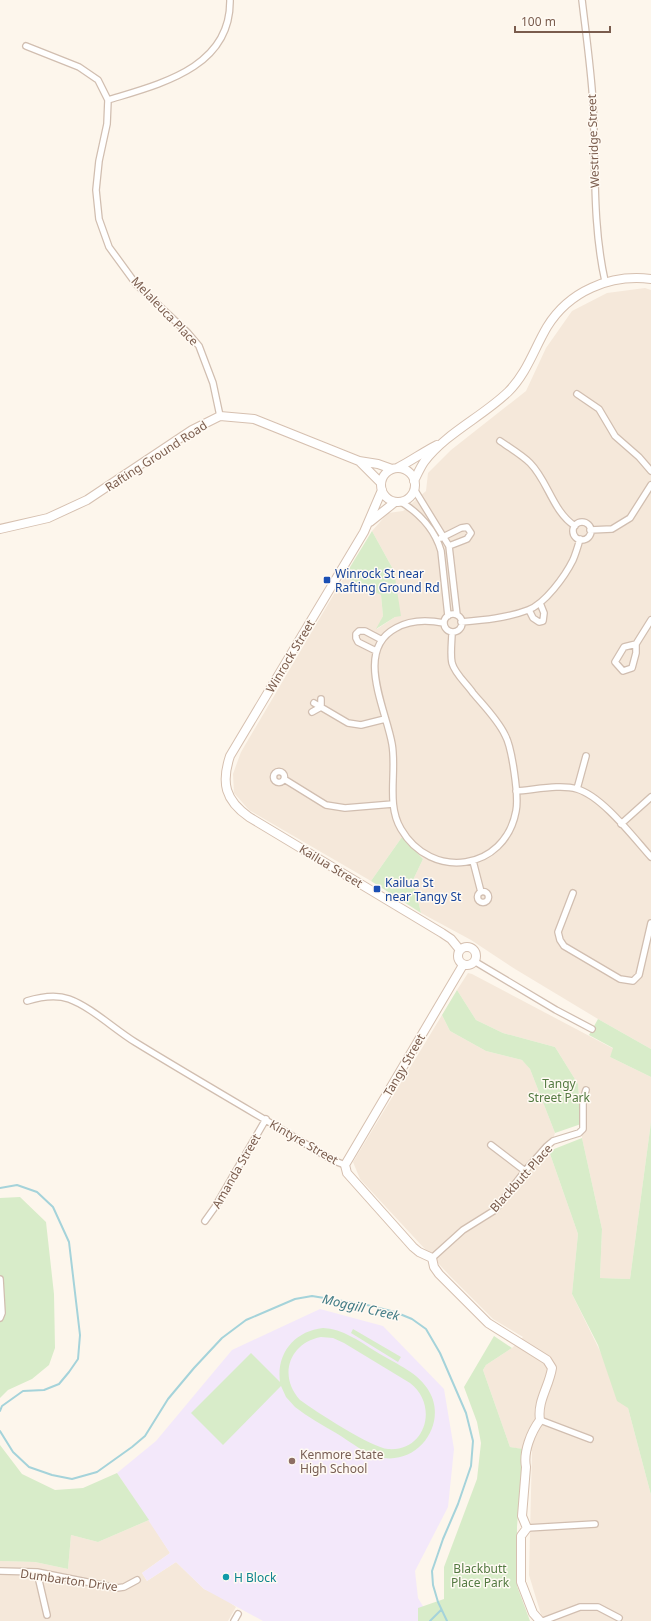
<svg xmlns="http://www.w3.org/2000/svg" width="651" height="1621" viewBox="0 0 651 1621" font-family="'Noto Sans',sans-serif">
<style>
.residential{fill:#f5e8da}
.education{fill:#f3e8fa}
.green{fill:#d8ecc9;fill-rule:evenodd}
.lines{fill:none;stroke-linecap:round;stroke-linejoin:round}
.stream{stroke:#a5d3da;stroke-width:2}
.street-casing{stroke:#d1beb0;stroke-width:8}
.secondary-casing{stroke:#d6c0b0;stroke-width:10}
.street{stroke:#fff;stroke-width:5.5}
.secondary{stroke:#fff;stroke-width:8}
.transit-dot{fill:#1a4fb4;stroke:#fffaf3;stroke-width:1.5}
.education-dot{fill:#8d6e63;stroke:#fffaf3;stroke-width:1.5}
.culture-dot{fill:#0f9aa8;stroke:#fffaf3;stroke-width:1.5}
.labels{text-anchor:middle;dominant-baseline:central;stroke-width:3;stroke-linejoin:round;paint-order:stroke}
.street-label{font-size:12px;fill:#7a5c4d;stroke:#fffaf3}
.transit-label{font-size:12px;fill:#164399;stroke:#fffaf3;text-anchor:start}
.park-label{font-size:12px;fill:#537a41;stroke:#fffaf3}
.education-label{font-size:12px;fill:#785e54;stroke:#fffaf3;text-anchor:start}
.culture-label{font-size:12px;fill:#0d838f;stroke:#fffaf3;text-anchor:start}
.water-label{font-size:13px;font-style:italic;fill:#437c86;stroke:#fffaf3}
</style>
<rect width="100%" height="100%" fill="#fdf6ec"/>
<path class="residential" d="M645 288 651 290V1049L598 1019 515 969 471 940 421 913 413 880 423 859 402 837 371 881 249 810 234 793 233 774 241 752 344 577 381 595 383 616 377 629 395 617 394 571 372 531 388 513 403 511 426 491 428 473 451 450 526 391 546 348 572 311 607 293Z
M468 973 472 974 614 1049 610 1057 651 1077V1122L630 1279 600 1278 602 1229 582 1138 578 1084 555 1047 503 1033 476 1020 457 990Z
M442 1015 450 1031 486 1051 522 1060 526 1064 530 1069 555 1133 549 1151 578 1234 572 1294 628 1408 651 1495V1621H543L529 1575 532 1451 510 1447 483 1370 486 1365 512 1348 523 1337 493 1319 450 1276 360 1179 353 1162Z
M149 1520 170 1553 142 1573 147 1581 176 1562 204 1589 222 1597 236 1607 228 1621H0V1561L35 1562 68 1569 71 1535 98 1542Z"/>
<path class="education" d="M320 1309 383 1326 444 1389 454 1449 448 1507 415 1571 418 1598 432 1621H263L204 1589 176 1562 147 1581 142 1573 170 1553 117 1473 156 1441 232 1350Z"/>
<path class="green" d="M372 531 394 571 401 616 395 617 376 629 383 616 381 595 344 577Z
M402 837 423 859 413 880 421 913 371 881Z
M457 990 476 1020 503 1033 555 1047 578 1084 581 1124 555 1133 530 1069 522 1060 486 1051 450 1031 442 1015Z
M598 1019 651 1049V1077L610 1057 613 1048 589 1035Z
M651 1122V1495L628 1408 617 1401 598 1345 572 1294 578 1234 549 1151 582 1138 602 1229 600 1278 630 1279Z
M20 1197 46 1222 54 1294 55 1348 49 1365 32 1379 8 1390 0 1398V1198Z
M323 1328C343 1329 359 1341 375 1351 392 1362 416 1371 427 1388 449 1419 422 1463 384 1458 367 1456 351 1442 336 1433 322 1425 308 1417 295 1407L286 1397 281 1386 223 1445 191 1413 251 1353 280 1382C276 1353 295 1331 323 1328ZM321 1337 333 1338 344 1343 410 1383C439 1405 426 1452 388 1449 372 1448 315 1411 300 1400 278 1376 289 1343 321 1337Z
M353 1329 401 1357 398 1362 351 1333Z
M494 1336 512 1348 486 1365 483 1370 510 1447 523 1449 517 1527V1586L530 1621H418V1608L444 1599V1567L477 1479 481 1443 477 1422 464 1387Z
M0 1445 22 1474 55 1490 83 1488 117 1473 149 1520 98 1542 71 1535 68 1569 35 1562 0 1561Z"/>
<g class="lines">
<path class="stream" d="M0 1188 17 1185 37 1192 53 1207 69 1242 80 1335 78 1359 69 1372 59 1384 44 1390 23 1391 2 1406 0 1411
M0 1431 13 1452 29 1467 52 1475 72 1479 97 1472 132 1447 145 1436 168 1399 194 1368 222 1338 246 1320 295 1299 312 1296 367 1305 395 1312 412 1319 426 1329 440 1353 466 1413 473 1441 471 1466 458 1504 443 1539 432 1571 433 1585 438 1602 447 1621
M430 1621 441 1610"/>
<g class="street-casing">
<path id="street" d="M582 0C586 34 591 69 593 103 596 163 592 223 605 281
M26 46 79 67 98 80 108 100 107 124 99 161 96 190 99 219 109 247 136 284 188 333 199 346 213 383 220 416
M108 100C160 84 231 68 230 0
M577 394 599 409 615 436 639 457 651 471
M500 441C510 448 522 455 530 463 548 481 553 512 575 526
M414 489 449 546 457 615
M401 502C419 513 435 530 441 551L448 616
M573 531a9 9 0 1 1 18 0a9 9 0 1 1-18 0Z
M590 530 612 529 630 518 651 485
M441 538 461 528 467 527 471 533 467 539 449 546
M529 610 533 618 539 622 543 621 544 613 540 603
M444 623a9 9 0 1 1 18 0a9 9 0 1 1-18 0Z
M461 622C484 620 507 618 528 610 545 604 565 576 573 560 576 553 578 546 580 539
M444 623C429 620 410 620 396 628 354 650 386 709 392 744 397 772 386 804 401 829 431 881 505 871 516 811 519 797 512 747 505 735 498 720 484 706 473 693 467 684 455 674 452 663 450 654 452 641 452 632
M636 644 624 647 615 662 623 671 632 668 636 653V644L651 620
M376 651 358 642 356 638V634L359 631H365L382 640
M314 703 348 723 361 725 385 719
M312 712 321 707V699
M273.5 777a5.5 5.5 0 1 1 11 0a5.5 5.5 0 1 1-11 0Z
M284 779 326 805 345 808 393 804
M577 789 586 756
M516 791C534 790 560 784 577 789 602 796 633 837 651 857
M621 824 651 797
M473 861 481 892
M477.5 897a5.5 5.5 0 1 1 11 0a5.5 5.5 0 1 1-11 0Z
M573 893 558 932 560 940 564 946 620 979 633 981 639 975 651 923
M474 961 556 1010 592 1029
M27 1001C40 997 55 994 69 999 91 1007 114 1029 135 1042 200 1082 267 1120 332 1160L345 1165
M491 1145 525 1171
M205 1221 215 1207 266 1119
M432 1258 463 1230 495 1210 525 1171 547 1146 553 1141 579 1133 583 1129V1100L586 1090
M0 1279 2 1313 0 1318
M540 1420 590 1439
M527 1528 595 1524
M0 1571 37 1572 117 1588 124 1587 137 1580
M37 1572 47 1615
M234 1621 238 1614
M543 1621 580 1607H598L619 1618"/>
</g>
<g class="secondary-casing">
<path id="secondary" d="M359 461 381 483
M397 468C411 461 423 452 437 445
M381 485a17 17 0 1 1 34 0a17 17 0 1 1-34 0Z
M414 481C417 475 420 468 424 462 446 433 482 417 508 392 527 373 534 349 547 327 569 291 610 274 651 279
M382 490 364 532 230 756C221 783 225 800 249 817L442 933 451 939 460 950
M370 522 395 502
M0 529 48 518 87 500 192 430 220 416 254 419 359 461 378 464 392 469
M458 956a9 9 0 1 1 18 0a9 9 0 1 1-18 0Z
M463 965 345 1165 347 1173 413 1247 419 1252 432 1258 434 1267 439 1274 488 1323 547 1360 552 1368C549 1387 537 1401 540 1420 531 1432 523 1452 526 1467L522 1516 527 1528 521 1536V1582L533 1613 540 1621"/>
</g>
<use href="#street" class="street"/>
<use href="#secondary" class="secondary"/>
</g>
<g class="transit-dot">
<rect x="323" y="576" width="8" height="8" rx="2"/>
<rect x="373" y="885" width="8" height="8" rx="2"/>
</g>
<circle class="education-dot" cx="292" cy="1461" r="4"/>
<circle class="culture-dot" cx="226" cy="1577" r="4"/>
<g class="labels">
<g class="street-label">
<text transform="translate(593 141) rotate(-92)">Westridge Street</text>
<text transform="translate(165 311) rotate(46)">Melaleuca Place</text>
<text transform="translate(156 456) rotate(-33)">Rafting Ground Road</text>
<text transform="translate(290 656) rotate(-59)">Winrock Street</text>
<text transform="translate(331 866) rotate(31)">Kailua Street</text>
<text transform="translate(404 1065) rotate(-60)">Tangy Street</text>
<text transform="translate(304 1142) rotate(30)">Kintyre Street</text>
<text transform="translate(236 1171) rotate(-60)">Amanda Street</text>
<text transform="translate(521 1178) rotate(-48)">Blackbutt Place</text>
<text transform="translate(69 1580) rotate(8)">Dumbarton Drive</text>
</g>
<g class="transit-label">
<text x="335" y="573">Winrock St near<tspan x="335" dy="14">Rafting Ground Rd</tspan></text>
<text x="385" y="882">Kailua St<tspan x="385" dy="14">near Tangy St</tspan></text>
</g>
<g class="park-label">
<text x="559" y="1083">Tangy<tspan x="559" dy="14">Street Park</tspan></text>
<text x="480" y="1568">Blackbutt<tspan x="480" dy="14">Place Park</tspan></text>
</g>
<g class="education-label">
<text x="300" y="1454">Kenmore State<tspan x="300" dy="14">High School</tspan></text>
</g>
<g class="culture-label">
<text x="234" y="1577">H Block</text>
</g>
<g class="water-label">
<text transform="translate(361 1307) rotate(13)">Moggill Creek</text>
</g>
</g>
<path d="M515 26v6h95v-6" fill="none" stroke="#7a5c4d" stroke-width="2"/>
<text x="521" y="26" font-size="12" fill="#7a5c4d" stroke="#fffaf3" stroke-width="3" paint-order="stroke">100 m</text>
</svg>
